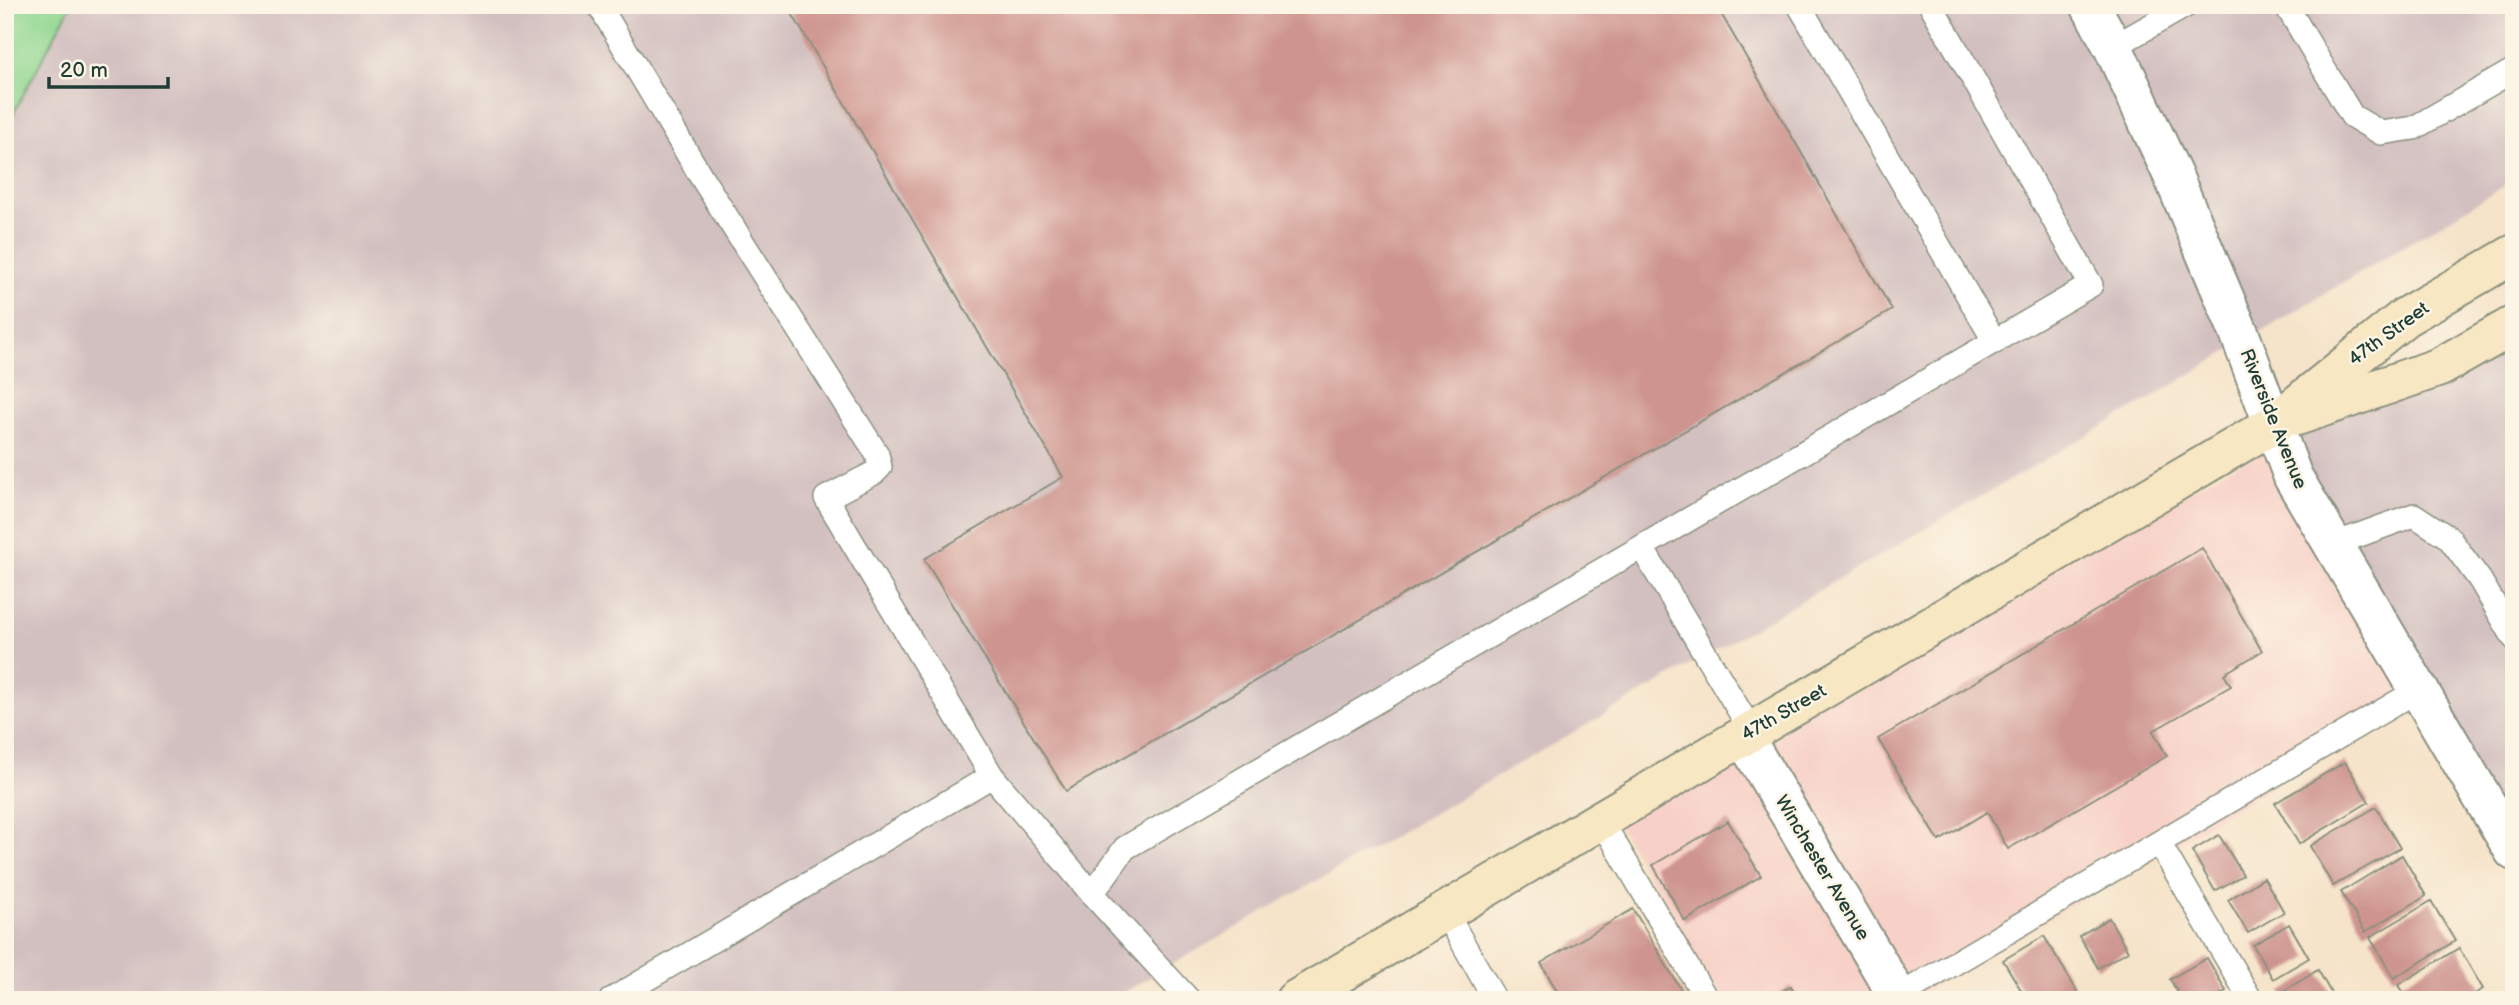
<svg xmlns="http://www.w3.org/2000/svg" width="2519" height="1005" viewBox="0 0 2519 1005" font-family="'Balsamiq Sans',sans-serif">
<style>
.built{fill:#f7d1c7}
.industrial{fill:#d2bfc0}
.green{fill:#90d791;stroke:#588a62;stroke-width:2}
.building{fill:#ce948f}
.lines{fill:none;stroke-linecap:round;stroke-linejoin:round}
.service-casing{stroke:#8a907f;stroke-width:26}
.minor-casing{stroke:#8a907f;stroke-width:42}
.secondary-casing{stroke:#8a907f;stroke-width:42}
.service{stroke:#fff;stroke-width:23}
.minor{stroke:#fff;stroke-width:38}
.secondary{stroke:#f8e7c3;stroke-width:38}
.labels{text-anchor:middle;dominant-baseline:central;stroke-width:5;stroke-linejoin:round;paint-order:stroke}
.street-label{font-size:19px;fill:#1f3d34;stroke:#fcf5e5}
</style>
<rect width="100%" height="100%" fill="#fcf5e5"/>
<filter id="ink" filterUnits="userSpaceOnUse"><feTurbulence type="fractalNoise" baseFrequency=".0143" numOctaves="2"/><feDisplacementMap in="SourceGraphic" scale="14" xChannelSelector="R" yChannelSelector="G"/><feConvolveMatrix kernelMatrix="1 2 1 2 8 2 1 2 1" color-interpolation-filters="sRGB"/></filter>
<filter id="wash" filterUnits="userSpaceOnUse"><feTurbulence type="fractalNoise" baseFrequency=".00686" numOctaves="4" result="noise"/><feDisplacementMap in="SourceGraphic" scale="28" xChannelSelector="R" yChannelSelector="G"/><feGaussianBlur stdDeviation="1.57" result="paint"/><feColorMatrix in="noise" values="0 0 0 0 0 0 0 0 0 0 0 0 0 0 0 0 0 1.4 0 .05"/><feComposite in="paint" operator="in"/></filter>
<g filter="url(#wash)">
<rect width="100%" height="100%" fill="#f6e4ca"/>
<path class="built" d="M2286 436 2430 693 1910 1000H1722L1615 819Z"/>
<path class="industrial" d="M71 5H2514V180L2141 404 1111 1000H5V129Z
M2514 332V834L2286 436Z"/>
<path class="green" d="M5 5H71L5 129Z"/>
<g id="blocks">
<path class="building" d="M787 5H1716L1892 310 1066 791 924 559 1063 477Z
M2461 5H2477L2465 12Z
M2202 548 2262 651 2224 674 2231 686 2153 731 2167 756 2008 849 1987 812 1939 841 1878 739Z
M2345 762 2369 802 2299 844 2275 803Z
M2376 807 2400 848 2333 886 2310 846Z
M1728 821 1761 876 1685 921 1653 865Z
M2219 835 2243 875 2215 891 2192 851Z
M2402 855 2426 896 2365 932 2341 892Z
M2264 878 2284 912 2248 933 2228 900Z
M2431 901 2455 941 2394 978 2370 937Z
M1633 909 1687 1000H1562L1541 963Z
M2109 918 2128 951 2098 968 2079 936Z
M2289 924 2309 958 2273 979 2253 945Z
M2044 936 2080 996 2074 1000H2027L2003 960Z
M2459 948 2483 989 2465 1000H2407L2398 985Z
M2207 958 2226 991 2212 1000H2182L2170 979Z
M2318 970 2335 1000H2286L2282 992Z
M1791 986 1799 1000H1768Z"/>
</g>
</g>
<g filter="url(#ink)">
<use href="#blocks" fill-opacity="0" stroke="#8a907f" stroke-width="2"/>
<g class="lines">
<g class="service-casing">
<path id="service" d="M599 5 702 178 877 454 880 467 874 473 826 498 992 776 1092 894
M1799 5 1995 342
M2286 5 2352 116 2381 133 2414 128 2514 70
M2113 47 2187 5
M2332 545 2414 515 2449 538 2480 580 2514 638
M1642 548 1752 732
M1601 820 1707 1000
M2159 843 2251 1000
M1445 911 1495 1000
M611 1000 992 776
M1189 1000 1092 894 1125 848 2091 285 1931 5
M1892 1000 2418 690"/>
</g>
<g class="minor-casing">
<path id="minor" d="M2090 5 2113 47 2173 176 2240 335 2293 477 2514 851
M1744 737 1900 1000"/>
</g>
<g class="secondary-casing">
<path id="secondary" d="M2297 416 2440 367 2514 325
M1295 1000 2272 425 2405 317 2514 254"/>
</g>
<use href="#service" class="service"/>
<use href="#minor" class="minor"/>
<use href="#secondary" class="secondary"/>
</g>
</g>
<g class="labels">
<g class="street-label">
<text transform="translate(2389 334) rotate(-36)">47th Street</text>
<text transform="translate(2273 419) rotate(68)">Riverside Avenue</text>
<text transform="translate(1784 713) rotate(-30)">47th Street</text>
<text transform="translate(1822 868) rotate(59)">Winchester Avenue</text>
</g>
</g>
<rect width="2519" height="1005" fill="none" stroke="#fcf5e5" stroke-width="28"/>
<path d="M49 77v10h119v-10" fill="none" stroke="#1f3d34" stroke-width="3.5"/>
<text x="60" y="77" font-size="21" fill="#1f3d34" stroke="#fcf5e5" stroke-width="5" paint-order="stroke">20 m</text>
</svg>
